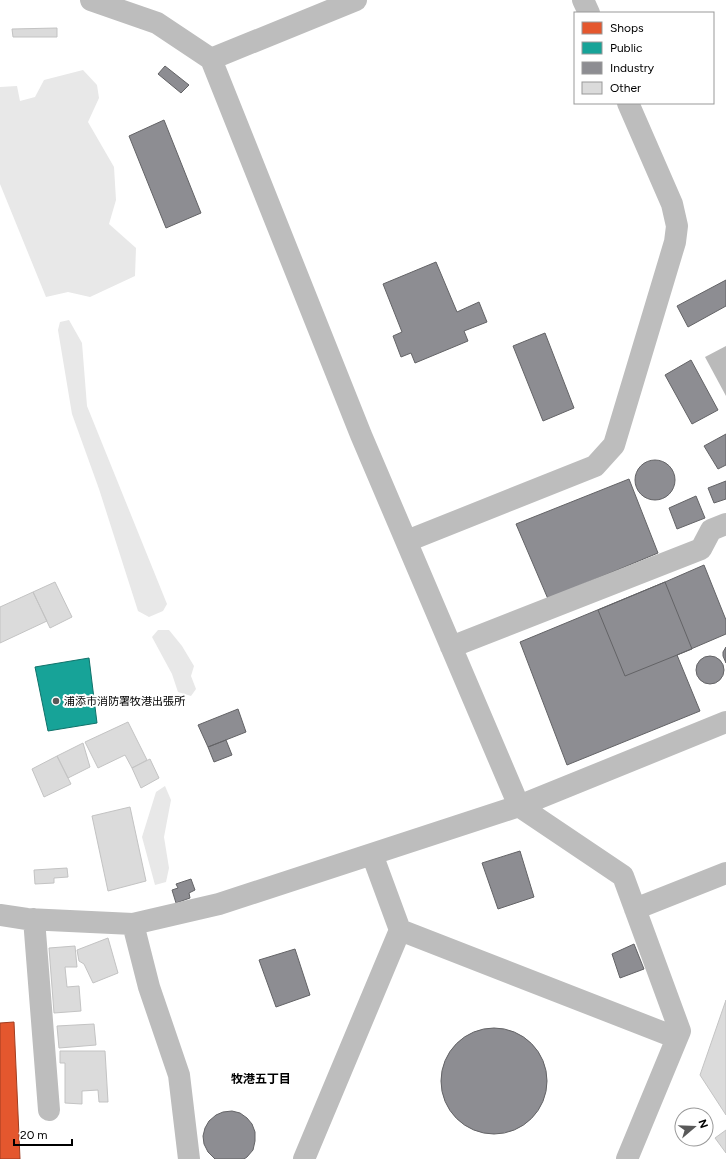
<svg xmlns="http://www.w3.org/2000/svg" width="726" height="1159" viewBox="0 0 726 1159" font-family="Figtree,'Noto Sans JP',sans-serif">
<style>
.green{fill:#e8e8e8}
.water{fill:#bababa}
.shops{fill:#e4572e;stroke:#a03d20}
.public{fill:#17a398;stroke:#10726a}
.industry{fill:#8d8d92;stroke:#636366}
.building{fill:#dbdbdb;stroke:#c3c3c3}
.lines{fill:none;stroke-linecap:round;stroke-linejoin:round}
.minor{stroke:#bdbdbd;stroke-width:22}
.poi-dot{fill:#595959;stroke:#fff;stroke-width:1.5}
.labels{text-anchor:middle;dominant-baseline:central;stroke-width:4;stroke-linejoin:round;paint-order:stroke}
.poi-label{font-size:11px;fill:#000;stroke:#fff;text-anchor:start}
.neighbourhood-label{font-size:12px;font-weight:bold;fill:#000;stroke:#fff}
</style>
<rect width="100%" height="100%" fill="#fff"/>
<path class="green" d="M83 70 97 85 99 98 88 122 114 167 116 200 109 224 136 248 135 276 90 297 68 292 46 297 0 184V87L17 86 20 101 35 97 44 80Z
M69 320 82 343 87 406 167 604 163 611 149 617 138 611 99 489 72 414 58 330 60 322Z
M158 630H169L182 646 194 666 191 676 196 689 191 696 178 692 172 674 152 637Z
M165 786 171 800 164 837 169 868 166 882 155 885 142 837 156 792Z"/>
<path class="water" d="M726 346V396L705 357Z"/>
<path class="shops" d="M14 1022 20 1159H0V1023Z"/>
<path class="public" d="M89 658 97 723 48 731 35 667Z"/>
<path class="industry" d="M165 66 189 85 181 93 158 74Z
M164 120 201 213 166 228 129 136Z
M436 262 457 312 479 302 487 322 464 331 468 341 415 363 411 353 401 357 393 336 402 332 383 284Z
M726 280V306L688 327 677 306Z
M545 333 574 408 543 421 513 346Z
M691 360 718 410 692 424 665 375Z
M726 434V465L718 469 704 446Z
M635 480a20 20 0 1 1 40 0a20 20 0 1 1-40 0Z
M629 479 658 553 548 599 516 524Z
M726 481V499L714 503 708 488Z
M696 496 705 518 677 529 669 508Z
M704 565 726 620V634L677 655 700 711 567 765 520 642 665 582Z
M665 582 692 649 625 676 598 610Z
M726 647V663L723 656V652Z
M696 670a14 14 0 1 1 28 0a14 14 0 1 1-28 0Z
M238 709 246 732 208 747 198 725Z
M226 740 232 755 214 762 208 747Z
M520 851 534 897 498 909 482 863Z
M191 879 195 890 189 893 190 898 176 903 172 890 178 888 176 884Z
M634 944 644 969 620 978 612 954Z
M295 949 310 995 276 1007 259 960Z
M441 1081a53 53 0 1 1 106 0a53 53 0 1 1-106 0Z
M232 1111 240 1113 247 1118 252 1124 255 1132V1141L253 1150 247 1157 244 1159H215L208 1152 204 1144 203 1136 205 1128 209 1121 216 1115 223 1112Z"/>
<path class="building" d="M57 28V37H13L12 29Z
M55 582 72 617 50 628 33 592Z
M33 592 47 621 0 643V607Z
M128 722 147 760 132 768 125 755 98 768 85 742Z
M83 743 90 767 68 778 57 756Z
M57 756 71 784 44 797 32 769Z
M150 759 159 778 141 788 132 768Z
M130 807 146 881 108 891 92 816Z
M67 868 68 877 54 878V883L35 884 34 870Z
M108 938 118 973 93 983 84 964 79 961 77 950Z
M75 946 77 967H65L67 987 79 986 81 1011 54 1013 49 948Z
M726 1000V1115L700 1075Z
M94 1024 96 1045 59 1048 57 1026Z
M60 1051H105L108 1102H99L98 1090 82 1091V1104L65 1103V1063H60Z
M726 1130V1153L715 1138Z"/>
<g class="lines">
<path class="minor" d="M91 0 157 23 211 59 361 435 519 806 623 876 680 1031 627 1159
M583 0 589 13
M211 59 356 0
M407 541 595 466 614 445 675 242 677 226 672 204 628 103
M451 647 701 549 711 530 726 524
M635 909 726 873
M0 915 27 919 133 924 219 904 519 806 726 722
M34 919 49 1110
M133 924 149 987 179 1075 189 1159
M400 930 677 1038
M304 1159 400 930 372 854"/>
</g>
<circle class="poi-dot" cx="56" cy="701" r="4"/>
<g class="labels">
<g class="poi-label">
<text x="64" y="701">浦添市消防署牧港出張所</text>
</g>
<g class="neighbourhood-label">
<text x="261" y="1079">牧港五丁目</text>
</g>
</g>
<rect x="574" y="12" width="140" height="92" fill="#ffffff" stroke="#999999"/>
<rect x="582" y="22" width="20" height="12" fill="#e4572e" stroke="#999999"/>
<text x="610" y="32" font-size="12" fill="#000000">Shops</text>
<rect x="582" y="42" width="20" height="12" fill="#17a398" stroke="#999999"/>
<text x="610" y="52" font-size="12" fill="#000000">Public</text>
<rect x="582" y="62" width="20" height="12" fill="#8d8d92" stroke="#999999"/>
<text x="610" y="72" font-size="12" fill="#000000">Industry</text>
<rect x="582" y="82" width="20" height="12" fill="#dbdbdb" stroke="#999999"/>
<text x="610" y="92" font-size="12" fill="#000000">Other</text>
<g transform="translate(694 1127) rotate(71)"><circle r="19" fill="#ffffff" stroke="#999999"/>
<path d="M0-3L7 15L0 10L-7 15Z" fill="#595959"/>
<text y="-6" font-size="11" font-weight="bold" text-anchor="middle" fill="#000000">N</text>
</g>
<path d="M14 1139v6h58v-6" fill="none" stroke="#000000" stroke-width="2"/>
<text x="20" y="1139" font-size="12" fill="#000000" stroke="#ffffff" stroke-width="3" paint-order="stroke">20 m</text>
</svg>
